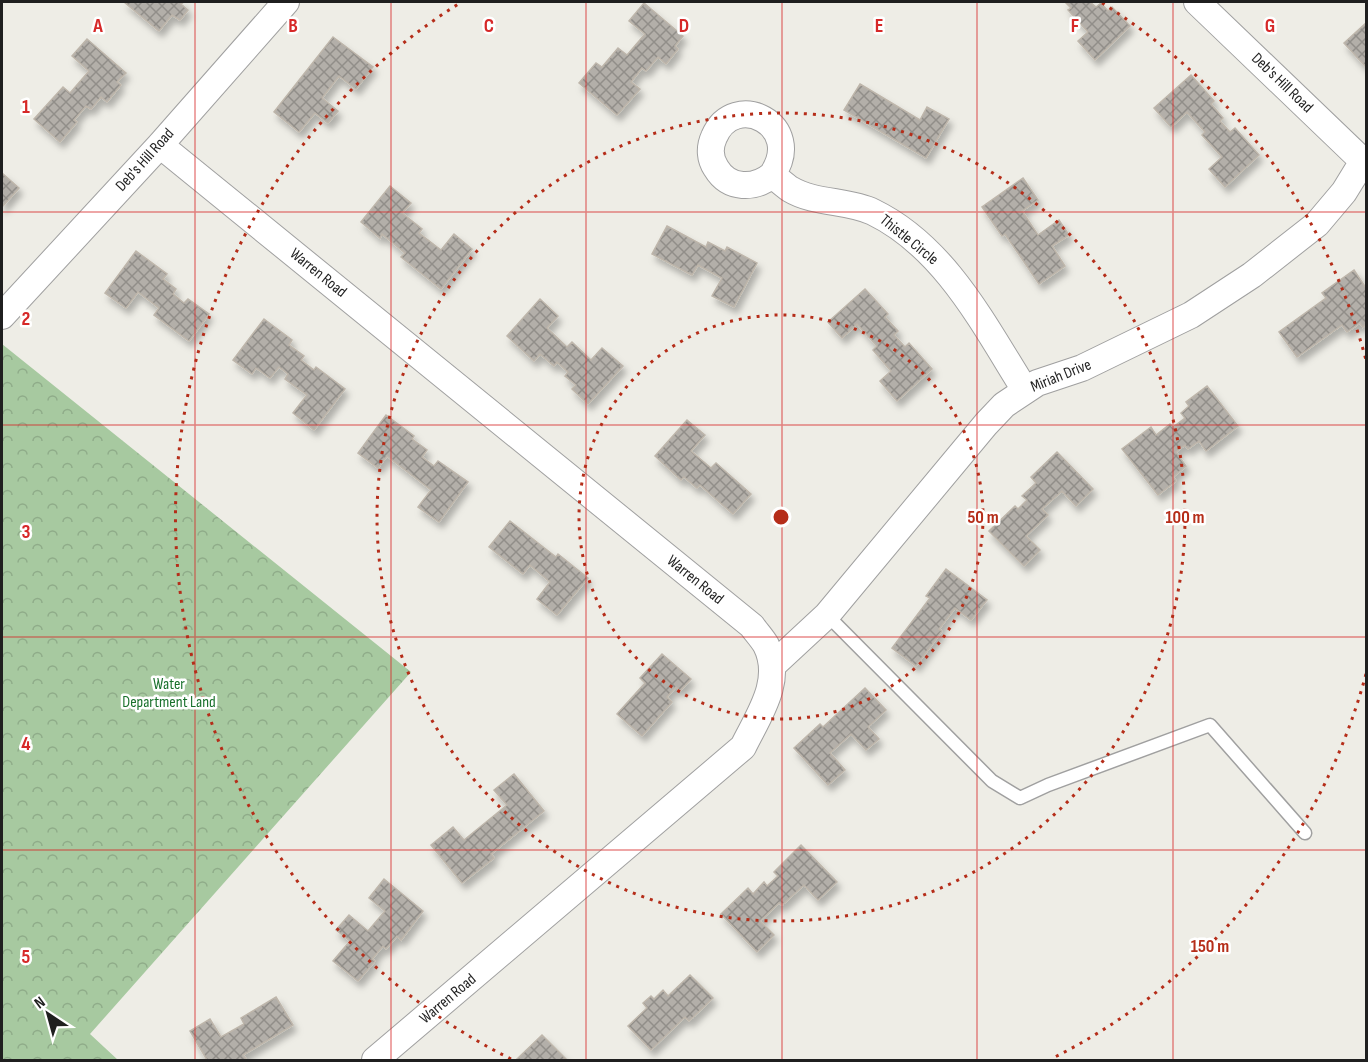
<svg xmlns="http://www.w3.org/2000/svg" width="1368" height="1062" viewBox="0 0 1368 1062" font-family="'Sofia Sans Condensed',sans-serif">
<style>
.forest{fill:url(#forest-crowns)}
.building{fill:url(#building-cross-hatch);stroke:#beb6ab;stroke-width:1.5;filter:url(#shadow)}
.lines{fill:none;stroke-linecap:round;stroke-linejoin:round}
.service-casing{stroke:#a0a0a0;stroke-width:15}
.minor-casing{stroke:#a0a0a0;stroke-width:28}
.service{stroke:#fff;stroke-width:12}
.minor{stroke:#fff;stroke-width:26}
.grid{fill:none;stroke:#d62828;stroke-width:1.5;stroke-opacity:0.55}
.ring{fill:none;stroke:#b52d19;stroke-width:3;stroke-dasharray:3 6}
.labels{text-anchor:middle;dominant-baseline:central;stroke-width:5;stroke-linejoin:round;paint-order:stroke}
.street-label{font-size:16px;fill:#1f1f1f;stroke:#fff}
.park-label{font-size:16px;fill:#19712c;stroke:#fff}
.grid-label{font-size:20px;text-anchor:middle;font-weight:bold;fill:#d62828;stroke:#fff;stroke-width:5;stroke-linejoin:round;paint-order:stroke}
.centre{fill:#b52d19;stroke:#fff;stroke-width:3}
.ring-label{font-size:18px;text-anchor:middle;font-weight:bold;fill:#b52d19;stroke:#fff;stroke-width:5;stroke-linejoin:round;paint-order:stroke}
</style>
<defs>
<pattern id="forest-crowns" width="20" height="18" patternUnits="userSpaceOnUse" patternTransform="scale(1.5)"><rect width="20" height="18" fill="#a7c9a0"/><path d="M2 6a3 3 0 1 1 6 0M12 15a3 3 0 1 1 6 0" fill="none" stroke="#8fac89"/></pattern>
<pattern id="building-cross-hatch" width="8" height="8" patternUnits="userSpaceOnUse" patternTransform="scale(1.5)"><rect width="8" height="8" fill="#b3afa9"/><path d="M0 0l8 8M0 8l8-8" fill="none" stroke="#918e89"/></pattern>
<filter id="shadow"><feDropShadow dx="3.5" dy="6" stdDeviation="3" flood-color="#0004"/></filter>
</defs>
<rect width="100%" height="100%" fill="#eeede6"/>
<path class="forest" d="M2 344 411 672 90 1034 118 1060H2Z"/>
<path class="building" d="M124 2H184L181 4 188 10 180 20 172 15 159 31Z
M1065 2H1090L1096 7 1101 3 1108 11 1112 7 1130 26 1095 60 1078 41 1088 32 1068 10 1071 8Z
M644 3 683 36 675 46 678 49 666 64 658 57 646 71 642 68 631 82 640 89 617 115 579 83 596 63 602 67 618 48 627 55 645 34 629 21Z
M1366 23V67L1344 43Z
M333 37 373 67 356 89 339 76 322 98 338 111 328 123 315 113 299 132 274 112Z
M87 39 126 73 117 82 121 85 107 102 101 97 91 109 86 106 74 120 77 122 60 142 34 119 63 87 70 93 89 71 72 56Z
M1191 75 1214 101 1211 104 1223 118 1220 121 1230 132 1235 128 1259 155 1225 187 1209 169 1222 157 1202 135 1205 132 1187 112 1171 127 1154 108Z
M860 84 920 120 927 107 949 119 926 158 844 110Z
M2 173 19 188 2 207Z
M1023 178 1038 200 1022 211 1038 235 1059 220 1069 235 1052 246 1065 266 1039 284 1005 234 1002 236 982 207Z
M390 186 411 203 402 213 422 229 419 233 441 250 454 234 472 249 441 289 401 257 405 253 382 234 380 238 361 222Z
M667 226 706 247 708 242 725 251 727 247 757 263 734 307 712 296 722 278 698 265 692 275 652 254Z
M136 251 167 274 163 279 176 289 173 294 184 303 188 299 209 314 189 341 154 315 159 308 138 292 126 308 105 293Z
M1354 270 1366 288V324L1363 327 1360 323 1347 332 1342 325 1297 357 1279 332 1326 298 1322 293Z
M865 289 888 314 885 317 898 331 894 335 905 347 909 343 932 369 897 401 880 381 891 371 873 350 877 346 857 324 842 338 828 322Z
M540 299 558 316 547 328 567 347 572 342 591 360 602 348 623 366 588 404 572 389 576 385 565 376 568 372 557 362 554 366 540 354 534 361 507 336Z
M264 319 292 340 289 345 304 356 301 360 314 370 316 367 345 389 314 430 293 413 307 395 285 379 288 374 279 367 270 378 256 368 252 374 233 360Z
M1207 386 1238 426 1206 451 1199 441 1188 449 1185 445 1176 452 1186 466 1173 477 1176 481 1158 495 1122 449 1151 427 1156 435 1170 424 1173 427 1185 418 1181 413 1189 406 1186 402Z
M386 415 414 436 412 439 427 450 422 457 434 466 438 461 468 482 439 522 418 507 431 490 387 456 378 468 358 453Z
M687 420 705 435 691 451 711 468 716 463 751 494 733 514 700 485 697 488 684 477 681 480 655 456Z
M1057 452 1093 489 1076 506 1062 491 1042 509 1048 515 1026 536 1040 550 1024 566 989 531 1015 506 1018 509 1027 500 1022 496 1036 483 1031 477Z
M510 521 556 557 558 554 588 578 557 615 537 599 550 582 530 565 523 574 489 547Z
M946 569 987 600 971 620 955 608 939 629 942 631 916 666 892 648 930 598 926 596Z
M662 654 691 679 680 691 676 687 667 697 672 702 642 736 617 714 645 683 640 678Z
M865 688 886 710 868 727 879 739 866 750 851 734 830 753 845 770 828 785 794 748 820 724 823 727Z
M514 774 544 811 491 854 494 858 462 883 431 845 453 827 464 840 507 805 494 790Z
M801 845 837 882 818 900 804 885 782 905 779 903 760 921 774 935 757 952 721 914 748 888 753 894 764 882 767 886 778 876 774 872Z
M384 879 423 911 401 940 397 936 386 949 383 946 372 959 375 961 358 981 333 961 350 941 336 930 349 915 368 931 385 911 369 898Z
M690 975 713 998 689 1021 685 1017 651 1050 628 1026 647 1008 643 1003 651 996 654 999 663 990 668 996Z
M276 997 293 1025 243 1055 246 1059 244 1060H207L190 1031 210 1019 221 1037 244 1024 241 1018Z
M542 1035 567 1060H516Z"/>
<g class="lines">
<g class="service-casing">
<path id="service" d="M827 615 992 781 1020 798 1048 785 1210 725 1305 833"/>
</g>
<g class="minor-casing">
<path id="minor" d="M1197 2 1366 164
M160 145 752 626C756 632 762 638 766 645 784 681 758 716 743 747L375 1060
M772 175C806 125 734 89 714 137 709 148 710 159 716 168 729 190 755 189 772 175 778 179 784 185 790 189 815 204 848 200 873 212 945 247 984 325 1025 390
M2 316 160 145 286 2
M772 666 827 615 986 424 1004 405 1037 383 1082 368 1191 315 1252 275 1317 224 1344 192 1363 161"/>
</g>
<use href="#service" class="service"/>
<use href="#minor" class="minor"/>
</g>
<path class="grid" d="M195 2V1060M391 2V1060M586 2V1060M782 2V1060M977 2V1060M1173 2V1060M2 212H1366M2 425H1366M2 637H1366M2 850H1366"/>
<g class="ring">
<circle cx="781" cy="517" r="202"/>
<circle cx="781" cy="517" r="404"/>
<path d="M1366 674A606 606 0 0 1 1051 1059M511 1059A606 606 0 0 1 460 3M1102 3A606 606 0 0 1 1366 360"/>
</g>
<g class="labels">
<g class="street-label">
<text transform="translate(1282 83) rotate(44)">Deb's Hill Road</text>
<text transform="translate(145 160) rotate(-48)">Deb's Hill Road</text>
<text transform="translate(909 240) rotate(39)">Thistle Circle</text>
<text transform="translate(318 273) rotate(39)">Warren Road</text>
<text transform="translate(1061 376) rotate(-22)">Miriah Drive</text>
<text transform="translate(695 580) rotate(39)">Warren Road</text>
<text transform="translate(448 999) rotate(-40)">Warren Road</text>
</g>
<g class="park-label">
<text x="169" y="684">Water<tspan x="169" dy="18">Department Land</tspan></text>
</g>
</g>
<g class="grid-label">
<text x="98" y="32">A</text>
<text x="293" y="32">B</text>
<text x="489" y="32">C</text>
<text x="684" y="32">D</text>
<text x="879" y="32">E</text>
<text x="1075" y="32">F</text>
<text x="1270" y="32">G</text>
<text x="26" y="113">1</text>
<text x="26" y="325">2</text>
<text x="26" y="538">3</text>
<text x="26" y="750">4</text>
<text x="26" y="963">5</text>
</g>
<circle cx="781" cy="517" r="9" class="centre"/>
<g class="ring-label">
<text x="983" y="523">50 m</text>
<text x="1185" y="523">100 m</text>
<text x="1210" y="952">150 m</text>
</g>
<rect width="1368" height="1062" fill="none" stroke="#1f1f1f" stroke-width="6"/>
<g transform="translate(48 1014) rotate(324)" stroke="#ffffff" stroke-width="4.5" paint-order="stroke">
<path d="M0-4.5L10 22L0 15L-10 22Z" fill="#1f1f1f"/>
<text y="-9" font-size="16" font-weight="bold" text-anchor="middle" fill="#1f1f1f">N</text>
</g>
</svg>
